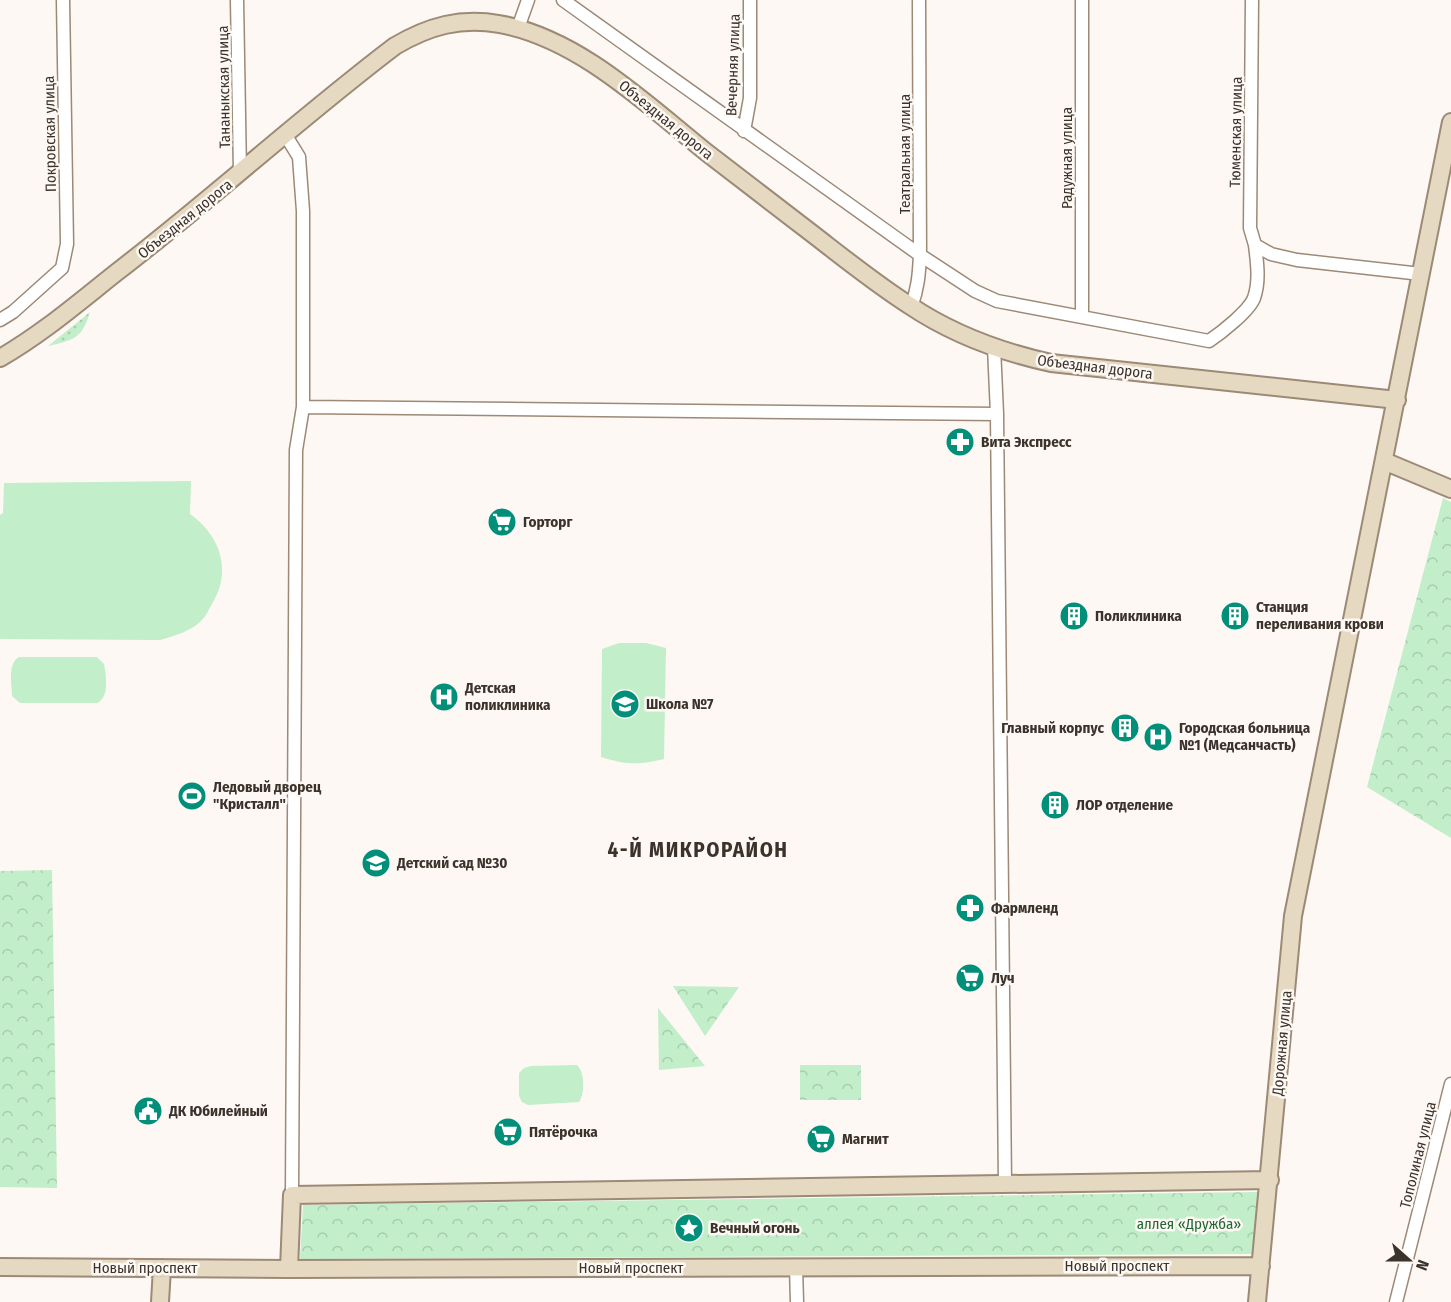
<svg xmlns="http://www.w3.org/2000/svg" width="1451" height="1302" viewBox="0 0 1451 1302" font-family="'Fira Sans Condensed',sans-serif">
<style>
.grass{fill:url(#grass-dots)}
.park{fill:url(#park-crowns)}
.pitch{fill:#c2eec9}
.lines{fill:none;stroke-linecap:round;stroke-linejoin:round}
.street-casing{stroke:#9c8976;stroke-width:15}
.secondary-casing{stroke:#9c8976;stroke-width:20}
.street{stroke:#fff;stroke-width:12}
.secondary{stroke:#e6d9c2;stroke-width:16}
.labels{text-anchor:middle;dominant-baseline:central;stroke-width:5;stroke-linejoin:round;paint-order:stroke}
.street-label{font-size:15px;fill:#3b332b;stroke:#fdf8f4}
.poi-label{font-size:15px;font-weight:bold;fill:#3b332b;stroke:#fdf8f4;text-anchor:start}
.park-label{font-size:15px;fill:#206734;stroke:#fdf8f4}
.district-label{font-size:21px;font-weight:bold;letter-spacing:1.5px;fill:#3b332b;stroke:#fdf8f4}
</style>
<defs>
<pattern id="grass-dots" width="8" height="8" patternUnits="userSpaceOnUse" patternTransform="scale(1.5)"><rect width="8" height="8" fill="#c2eec9"/><path d="M2 2h.1M6 6h.1" fill="none" stroke="#a8cdad" stroke-width="1.8" stroke-linecap="round"/></pattern>
<pattern id="park-crowns" width="20" height="18" patternUnits="userSpaceOnUse" patternTransform="scale(1.5)"><rect width="20" height="18" fill="#c2eec9"/><path d="M2 6a3 3 0 1 1 6 0M12 15a3 3 0 1 1 6 0" fill="none" stroke="#a8cdad"/></pattern>
</defs>
<rect width="100%" height="100%" fill="#fdf8f4"/>
<path class="grass" d="M90 312C82 339 73 340 48 346Z"/>
<path class="park" d="M1443 498 1451 502V838L1367 787Z
M52 870 57 1188 0 1187V871Z
M673 986 739 987 705 1036Z
M658 1008 705 1066 659 1070Z
M800 1065H861V1100H800Z
M1259 1192 1253 1254 300 1259 303 1205Z"/>
<path class="pitch" d="M191 481 190 514C221 536 232 571 212 604 209 609 206 616 202 620 192 631 174 636 160 640L0 639V515L3 513 4 483Z
M619 643H646L666 648 664 759C639 765 626 765 601 757L602 649Z
M19 657H97L104 664C106 675 110 697 97 703H20L12 696C12 684 7 664 19 657Z
M577 1065C585 1073 585 1093 579 1102L528 1105 522 1102 519 1096V1073L524 1068 531 1066Z"/>
<g class="lines">
<g class="street-casing">
<path id="street" d="M237 0 240 173
M563 0 920 255 975 291 997 301 1209 341C1221 333 1249 311 1254 298 1260 281 1257 262 1255 245
M1082 0V316
M1252 0 1250 228 1255 245 1271 254 1297 260 1421 274
M518 28 528 0
M744 131 750 98V0
M286 136 299 157 303 211V407L296 450 292 1195
M911 307C918 289 919 274 920 255L919 0
M0 320 13 312 62 268 67 244 63 0
M994 347 997 414 1005 1184
M303 407 997 414
M796 1267 797 1302
M1396 1302 1451 1084"/>
</g>
<g class="secondary-casing">
<path id="secondary" d="M0 358C42 334 79 302 117 272 212 199 300 118 395 46 429 26 461 17 499 24 578 38 645 103 706 152 742 180 778 207 814 235 845 259 876 284 909 305 952 334 1001 352 1051 363L1397 400
M1384 461 1451 489
M0 1267 289 1269 1261 1266
M289 1269 292 1195 1270 1180
M160 1302 162 1268
M1257 1302 1293 916 1451 122"/>
</g>
<use href="#street" class="street"/>
<use href="#secondary" class="secondary"/>
</g>
<defs>
<g id="pharmacy-disc" transform="scale(1.5)"><circle r="9.5" fill="#018f79" stroke="#fdf8f4"/><path d="M-2-6h4v4h4v4h-4v4h-4v-4h-4v-4h4Z" fill="#fff"/></g>
<g id="supermarket-disc" transform="scale(1.5)"><circle r="9.5" fill="#018f79" stroke="#fdf8f4"/><path d="M-6-5.5h2.5l.6 2H6L4.5 2H-2.5L-4.4-4H-6ZM-1.5 3.2a1.3 1.3 0 1 0 .1 0ZM3 3.2a1.3 1.3 0 1 0 .1 0Z" fill="#fff"/></g>
<g id="building-disc" transform="scale(1.5)"><circle r="9.5" fill="#018f79" stroke="#fdf8f4"/><path d="M-4-6H4V6H1V3H-1V6H-4ZM-2.5-4.3h1.7v1.8h-1.7ZM.8-4.3h1.7v1.8H.8ZM-2.5-1h1.7V.8h-1.7ZM.8-1h1.7V.8H.8Z" fill="#fff"/></g>
<g id="hospital-disc" transform="scale(1.5)"><circle r="9.5" fill="#018f79" stroke="#fdf8f4"/><path d="M-5-5h3v3.5h4V-5h3V5h-3V1.5h-4V5h-3Z" fill="#fff"/></g>
<g id="school-disc" transform="scale(1.5)"><circle r="9.5" fill="#018f79" stroke="#fdf8f4"/><path d="M0-5L7-2L0 1L-7-2ZM-4 1L0 2.5L4 1V4Q0 6-4 4Z" fill="#fff"/></g>
<g id="stadium-disc" transform="scale(1.5)"><circle r="9.5" fill="#018f79" stroke="#fdf8f4"/><path d="M0-5a6.5 5 0 1 0 0 10a6.5 5 0 1 0 0-10ZM-3.5-1.8h7v3.6h-7Z" fill="#fff"/></g>
<g id="civic-disc" transform="scale(1.5)"><circle r="9.5" fill="#018f79" stroke="#fdf8f4"/><path d="M-.6-6.5H3V-4.5H.6V-3L4-1V1h2V6H-6V1h2V-1L-.6-3ZM-1.2 2.5V6h2.4V2.5Z" fill="#fff"/></g>
<g id="sight-disc" transform="scale(1.5)"><circle r="9.5" fill="#018f79" stroke="#fdf8f4"/><path d="M0-6L1.8-2.2L6-1.7L2.9 1.2L3.7 5.4L0 3.3L-3.7 5.4L-2.9 1.2L-6-1.7L-1.8-2.2Z" fill="#fff"/></g>
</defs>
<g fill-rule="evenodd">
<use href="#pharmacy-disc" x="960" y="442"/>
<use href="#supermarket-disc" x="502" y="522"/>
<use href="#building-disc" x="1074" y="616"/>
<use href="#building-disc" x="1235" y="616"/>
<use href="#hospital-disc" x="444" y="697"/>
<use href="#school-disc" x="625" y="704"/>
<use href="#building-disc" x="1125" y="728"/>
<use href="#hospital-disc" x="1158" y="737"/>
<use href="#stadium-disc" x="192" y="796"/>
<use href="#building-disc" x="1055" y="805"/>
<use href="#school-disc" x="376" y="863"/>
<use href="#pharmacy-disc" x="970" y="908"/>
<use href="#supermarket-disc" x="970" y="978"/>
<use href="#civic-disc" x="148" y="1111"/>
<use href="#supermarket-disc" x="508" y="1132"/>
<use href="#supermarket-disc" x="821" y="1139"/>
<use href="#sight-disc" x="689" y="1228"/>
</g>
<g class="labels">
<g class="street-label">
<text transform="translate(733 65) rotate(-88)">Вечерняя улица</text>
<text transform="translate(224 87) rotate(-91)">Тананыкская улица</text>
<text transform="translate(666 120) rotate(39)">Объездная дорога</text>
<text transform="translate(1236 132) rotate(-89)">Тюменская улица</text>
<text transform="translate(50 134) rotate(-91)">Покровская улица</text>
<text transform="translate(905 154) rotate(-90)">Театральная улица</text>
<text transform="translate(1067 158) rotate(-90)">Радужная улица</text>
<text transform="translate(185 219) rotate(-39)">Объездная дорога</text>
<text transform="translate(1095 367) rotate(7)">Объездная дорога</text>
<text transform="translate(1282 1043) rotate(-85)">Дорожная улица</text>
<text transform="translate(1418 1155) rotate(-76)">Тополиная улица</text>
<text x="1117" y="1266">Новый проспект</text>
<text x="145" y="1268">Новый проспект</text>
<text x="631" y="1268">Новый проспект</text>
</g>
<g class="poi-label">
<text x="981" y="442">Вита Экспресс</text>
<text x="523" y="522">Горторг</text>
<text x="1256" y="607">Станция<tspan x="1256" dy="17">переливания крови</tspan></text>
<text x="1095" y="616">Поликлиника</text>
<text x="465" y="688">Детская<tspan x="465" dy="17">поликлиника</tspan></text>
<text x="646" y="704">Школа №7</text>
<text x="1104" y="728" text-anchor="end">Главный корпус</text>
<text x="1179" y="728">Городская больница<tspan x="1179" dy="17">№1 (Медсанчасть)</tspan></text>
<text x="213" y="787">Ледовый дворец<tspan x="213" dy="17">"Кристалл"</tspan></text>
<text x="1076" y="805">ЛОР отделение</text>
<text x="397" y="863">Детский сад №30</text>
<text x="991" y="908">Фармленд</text>
<text x="991" y="978">Луч</text>
<text x="169" y="1111">ДК Юбилейный</text>
<text x="529" y="1132">Пятёрочка</text>
<text x="842" y="1139">Магнит</text>
<text x="710" y="1228">Вечный огонь</text>
</g>
<g class="park-label">
<text x="1189" y="1224">аллея «Дружба»</text>
</g>
<g class="district-label">
<text x="698" y="850">4-Й МИКРОРАЙОН</text>
</g>
</g>
<g transform="translate(1409 1260) rotate(111)" stroke="#fdf8f4" stroke-width="4.5" paint-order="stroke">
<path d="M0-4.5L10 22L0 15L-10 22Z" fill="#3b332b"/>
<text y="-9" font-size="16" font-weight="bold" text-anchor="middle" fill="#3b332b">N</text>
</g>
</svg>
